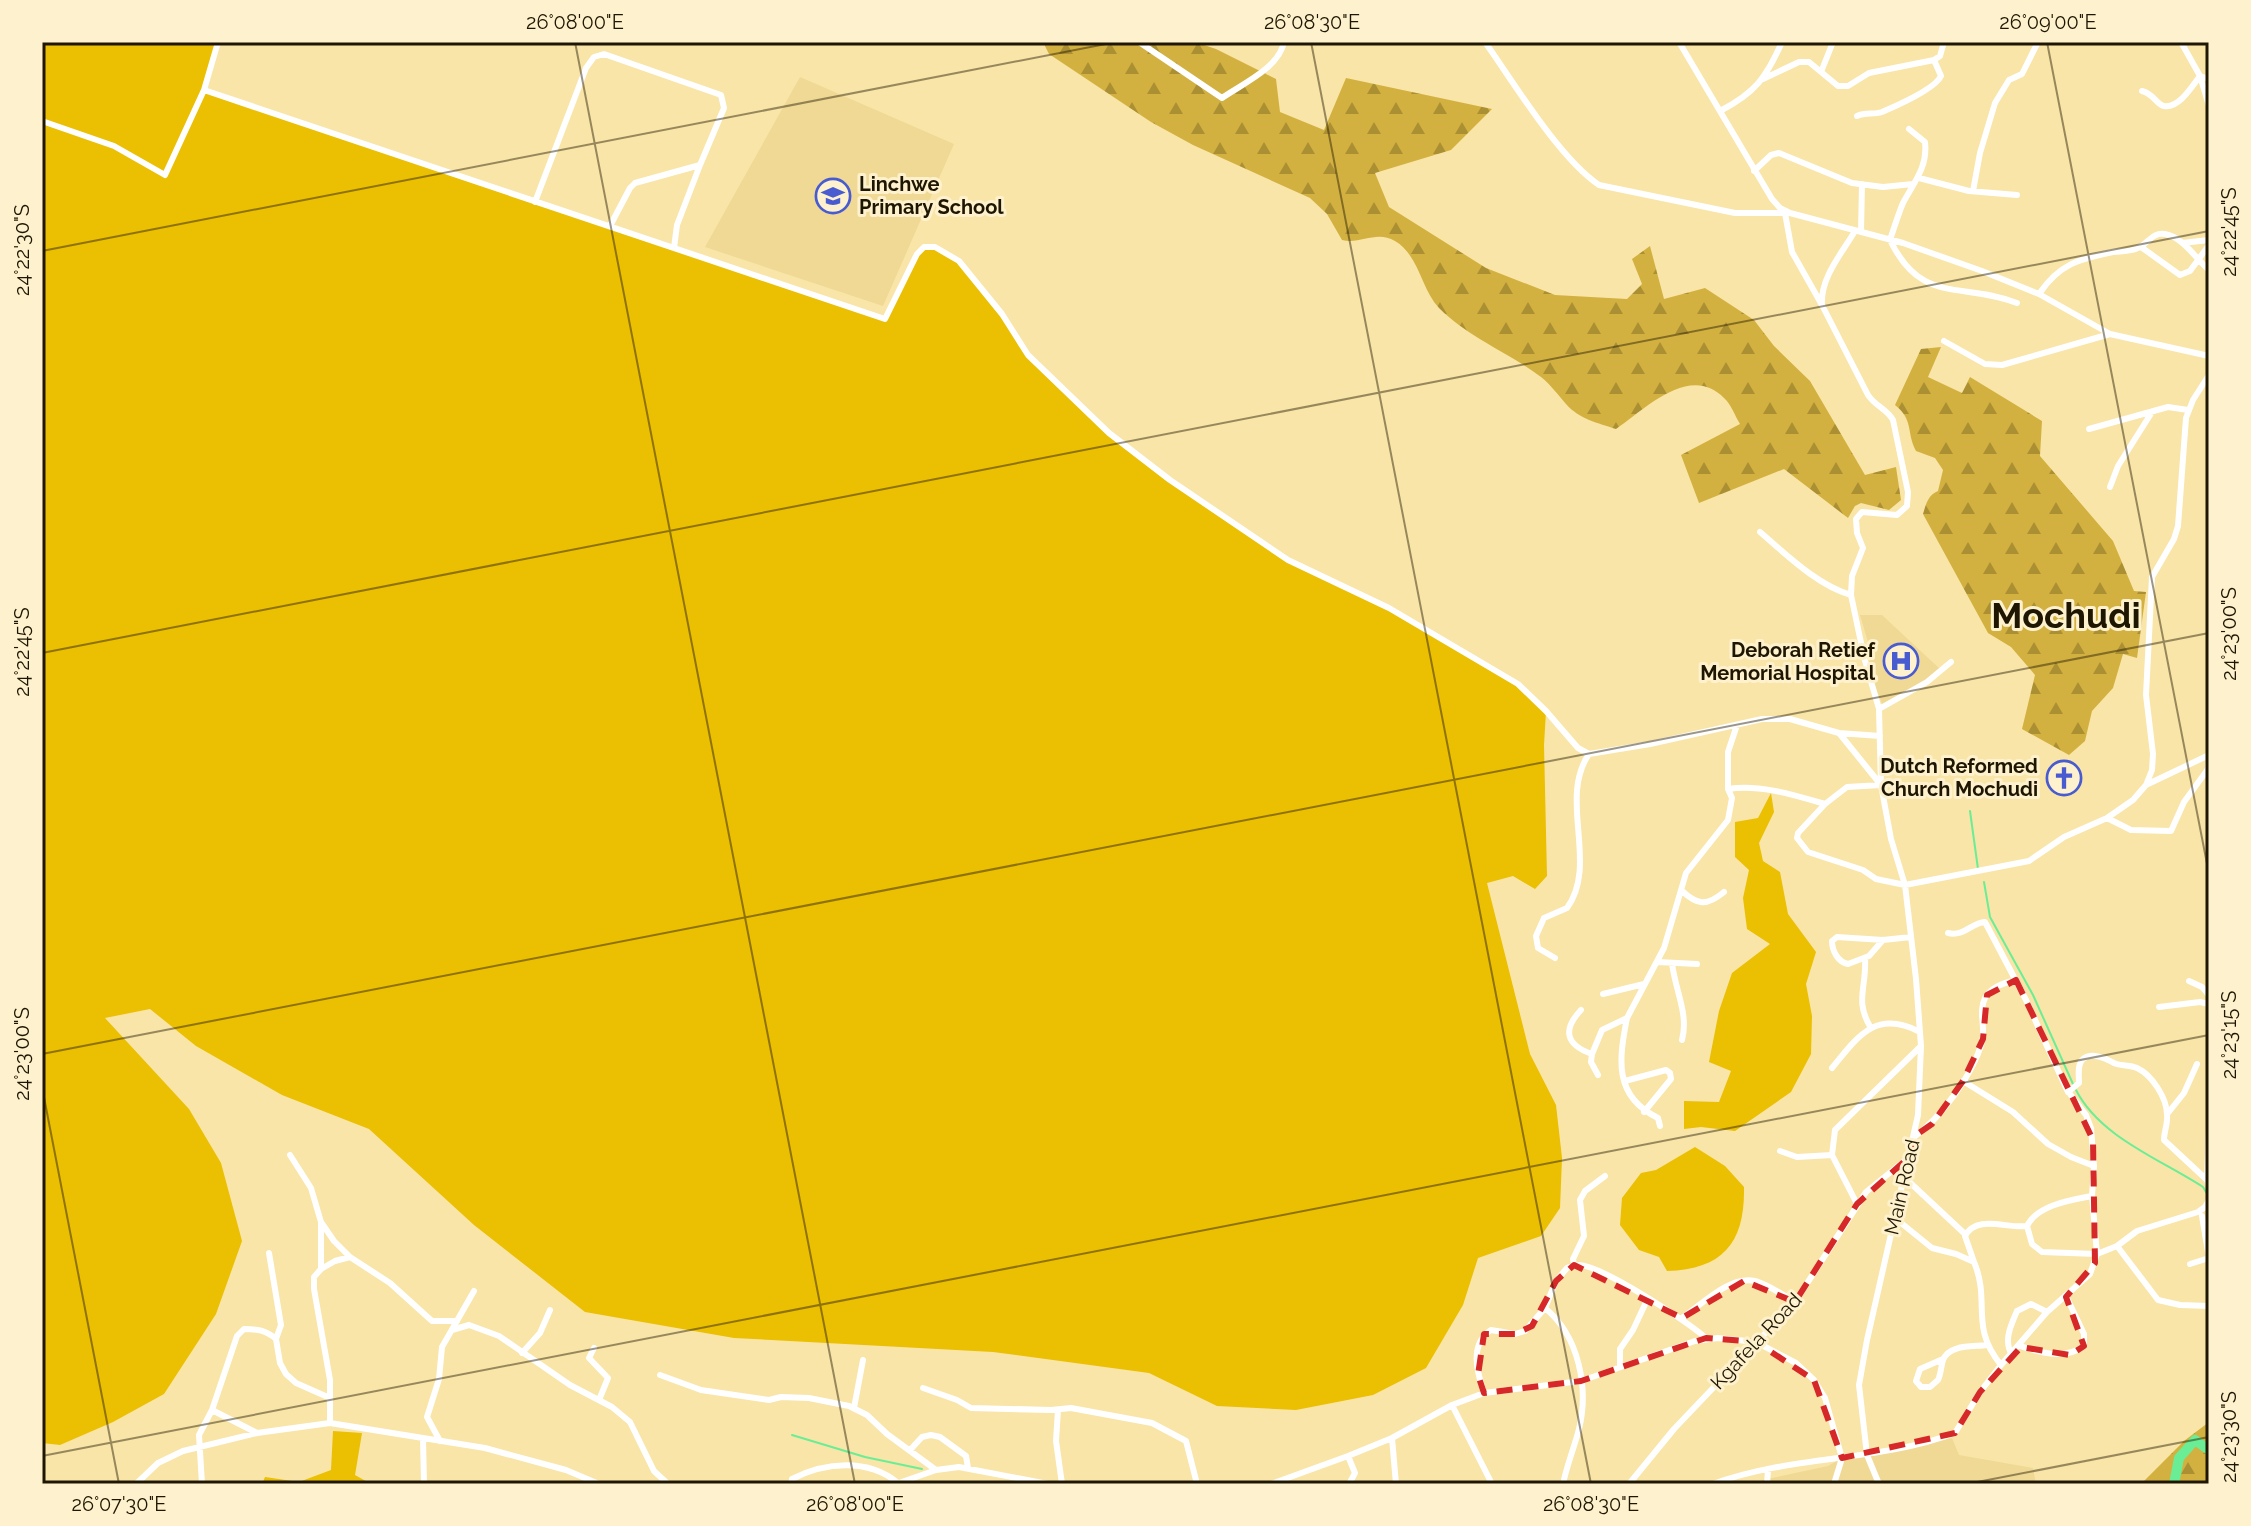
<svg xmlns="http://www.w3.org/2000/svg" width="2251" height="1526" viewBox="0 0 2251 1526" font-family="Raleway,sans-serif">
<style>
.built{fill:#f0d994}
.green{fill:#ebbf02}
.forest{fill:url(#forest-firs)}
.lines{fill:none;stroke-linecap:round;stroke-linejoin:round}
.stream{stroke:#6bed96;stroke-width:2}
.river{stroke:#6bed96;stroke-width:10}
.minor{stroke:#fff;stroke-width:6}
.marked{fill:none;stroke:#d62828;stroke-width:6;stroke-dasharray:16 10;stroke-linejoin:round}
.ticks{fill:none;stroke:#1e1601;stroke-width:2;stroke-opacity:0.45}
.labels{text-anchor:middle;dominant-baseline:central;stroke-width:6;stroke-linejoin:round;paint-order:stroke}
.poi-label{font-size:20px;font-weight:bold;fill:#1e1601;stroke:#fef2ce;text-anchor:end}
.street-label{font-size:20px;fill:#1e1601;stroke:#fef2ce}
.town-label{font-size:36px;font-weight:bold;fill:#1e1601;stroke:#fef2ce}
.neatline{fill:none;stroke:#1e1601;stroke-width:3}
.ticks-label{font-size:20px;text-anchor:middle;fill:#1e1601}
</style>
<defs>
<pattern id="forest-firs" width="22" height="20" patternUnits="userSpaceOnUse" patternTransform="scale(2)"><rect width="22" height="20" fill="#d3b140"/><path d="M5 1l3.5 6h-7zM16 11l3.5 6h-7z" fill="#ab8f33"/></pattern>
</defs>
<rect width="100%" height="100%" fill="#f9e5a7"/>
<path class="built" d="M800 77 954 144 883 306 705 247Z
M1860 615H1882L1941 670 1883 706 1871 676 1868 662 1873 659Z
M1952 1438 1959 1455 2033 1468 2036 1484H1762L1763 1480 1828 1466 1842 1458Z"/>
<path class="green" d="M42 42H218L204 89 885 318 924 247H935L959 261 977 281 1022 347 1109 433 1170 480 1288 560 1389 608 1518 684 1546 711 1544 745 1547 876 1535 889 1513 876 1487 883 1530 1054 1556 1105 1562 1158 1560 1208 1541 1236 1478 1258 1463 1305 1426 1368 1373 1395 1296 1410 1217 1406 1149 1373 993 1352 734 1338 585 1312 474 1225 369 1129 282 1095 196 1046 150 1009 105 1018 189 1109 221 1163 242 1241 216 1314 164 1394 113 1422 60 1445 42 1443Z
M1771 793 1774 812 1759 843 1763 861 1780 872 1788 914 1816 952 1806 984 1812 1016 1811 1054 1791 1092 1735 1131 1701 1127 1684 1129V1101L1719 1102 1731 1071 1709 1062 1719 1011 1732 973 1770 944 1747 929 1743 898 1749 870 1735 857V822L1758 818Z
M1695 1147 1725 1166 1744 1187C1745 1242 1724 1269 1667 1271L1659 1257 1639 1250 1620 1225 1622 1198 1641 1173 1656 1170Z
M333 1431 362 1433 355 1475 371 1484H262L265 1477 299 1482 331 1470Z"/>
<path class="forest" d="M1043 42H1195L1216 49 1276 79 1280 112 1324 130 1346 78 1492 109 1451 150 1375 173 1389 207 1486 268 1555 295 1627 299 1642 284 1632 259 1650 246 1664 299 1705 288 1754 320 1774 346 1810 381 1865 475 1896 467 1901 500 1889 510 1861 503 1855 506 1848 518 1784 469 1699 503 1681 455 1740 424C1735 416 1731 404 1724 398 1690 363 1645 409 1616 429 1598 423 1579 419 1566 404 1558 395 1551 385 1541 377 1508 352 1469 338 1439 308 1421 289 1419 255 1395 241 1376 230 1360 245 1342 240L1327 214 1310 198 1193 145 1151 122 1049 54Z
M1941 347 1928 377 1962 393 1970 377 2042 421 2040 456 2113 541 2134 591 2146 592 2137 658 2123 654 2113 688 2092 711 2085 741 2069 755 2022 729 2035 675 2011 647 1988 633 1923 514C1926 504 1928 495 1938 491L1943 470 1935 458 1916 451C1906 432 1914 420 1895 405L1921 349Z
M2209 1422V1484H2141L2184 1441Z"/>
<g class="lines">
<path class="stream" d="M1970 811 1978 869
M1984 882 1990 917 2033 995 2073 1084
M2076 1090C2100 1137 2160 1159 2203 1187L2209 1197
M792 1435 865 1457 922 1469"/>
<path class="river" d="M2174 1484 2179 1458 2195 1440 2209 1450"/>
<path class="minor" d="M1139 42 1222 98C1242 84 1279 68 1284 42
M1485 42C1514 83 1559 158 1599 185L1735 213H1788
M1679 42 1772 199 1780 208 1790 213 1903 243 1982 271 2039 294 2110 334 2209 356
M2181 42 2200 76 2209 79
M1821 72 1833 42
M1763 79 1799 62H1809L1838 86H1848L1869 73 1934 60 1940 56 1944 42
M204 90 885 319 917 254 924 247H935L959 261 1002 314 1028 355 1109 433 1170 480 1288 560 1389 608 1518 684 1546 711 1578 748 1589 754 1650 744 1762 719H1790L1839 733 1881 785
M2142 91C2154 94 2156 104 2164 106 2179 109 2193 85 2200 76L2209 106
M1720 111C1755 93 1766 78 1782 42
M1857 116C1866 112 1873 115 1882 112 1896 106 1935 89 1941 76L1934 60
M42 121 114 146 165 175 204 90 218 42
M1909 129 1925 142C1928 167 1914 182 1903 203 1898 215 1894 228 1890 240 1922 306 1961 281 2017 303
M1754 171 1771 155 1779 153 1852 183 1883 187 1913 184
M1919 178 1969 191 2017 195
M1973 191 1980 153 1995 103 2009 80 2022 74 2038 42
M535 202 586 68 594 57 604 54 721 95 724 108 700 165 635 183 630 188 610 226
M1785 213 1792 252 1822 305
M1855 231C1842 253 1820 278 1822 305L1868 395C1875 406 1887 409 1893 420L1908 492 1907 506 1897 515 1862 512 1856 519 1857 533 1863 548 1852 576 1851 595 1864 657 1879 709 1881 785 1891 839 1905 885 1916 979 1921 1046 1918 1115 1867 1340 1859 1385 1867 1455 1879 1484
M1861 232 1862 184
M2182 243 2209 240
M2141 247 2180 275 2190 271 2209 245
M674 248 677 225 700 165
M2039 294C2059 264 2079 259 2113 252 2121 251 2131 252 2138 248 2149 243 2152 232 2165 234 2183 237 2196 259 2209 270
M1944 341 1985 364 2002 365 2110 334
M2089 429 2168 407 2188 410
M2110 487 2118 466 2152 412
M1760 532C1787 555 1817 585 1851 595
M1879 709 1927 682 1951 662
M1839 733 1880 736
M2146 785 2209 755
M1728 789C1760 784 1794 795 1825 804L1847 787 1881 785
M1825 804 1798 833 1797 838 1808 852 1863 870 1876 879 1905 885 2029 861 2064 837 2107 818 2133 800 2146 785 2152 770 2153 754 2146 695 2152 577 2174 539 2178 526 2186 418 2193 400 2209 375
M2107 818 2131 830 2171 831 2184 802 2208 769 2209 755
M1681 890C1697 905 1706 907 1724 892
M1883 940 1869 956 1848 964C1838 962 1832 951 1832 941L1837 937 1883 940 1911 937
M1555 958 1538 948 1536 936 1544 918 1567 908C1599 864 1558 799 1589 754
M1865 958C1867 987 1854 1001 1871 1028
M1658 962 1697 964
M1672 963C1675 990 1689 1014 1682 1040
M2189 981 2202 987 2209 995
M1603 994 1644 984
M2159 1007 2200 1002 2209 1004
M1581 1010C1562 1030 1566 1045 1592 1054L1602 1030 1627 1018 1664 948 1686 873 1728 820 1732 798 1728 789V752L1737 725
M1627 1018C1619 1059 1613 1096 1658 1118L1660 1126
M1592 1054 1591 1062 1598 1075
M1832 1068C1858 1036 1876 1009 1920 1032
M1625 1081 1666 1070 1670 1073 1671 1079 1644 1112
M1963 1081 2013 1112 2048 1144 2071 1157 2094 1166
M2068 1092 2079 1083C2079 1076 2077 1064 2083 1059 2091 1052 2105 1058 2112 1062 2120 1067 2129 1064 2137 1068 2152 1075 2167 1098 2167 1115 2168 1123 2164 1132 2164 1140L2207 1180 2209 1187
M2168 1113 2184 1093 2197 1064
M1914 1137C1941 1118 1973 1074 1982 1042 1986 1028 1978 1012 1985 998 1992 986 2004 983 2016 980
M1780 1151 1797 1157 1832 1155 1857 1204
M290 1155 311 1188 321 1222V1269L314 1277V1289L330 1380V1423
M1832 1155 1835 1130 1921 1046
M1904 1177 1965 1234
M2207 1180 2209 1125
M2092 1196C2071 1200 2037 1205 2027 1226L2032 1244 2042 1252 2097 1254 2117 1246 2137 1231 2198 1212 2205 1207 2209 1200
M2202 1216 2209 1258
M1895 1218 1932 1248 1956 1254 1974 1262C1991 1302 1969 1326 2001 1365
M321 1222 334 1241 350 1257
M2117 1246 2158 1300 2180 1305 2209 1306
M269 1253 281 1325 276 1339 280 1363 286 1374 296 1383 330 1398
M1974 1262 1965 1236C1977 1214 2007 1229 2027 1226
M2190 1264 2209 1258
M1574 1265 1573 1259 1584 1236 1580 1200 1585 1191 1605 1176
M321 1269 335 1261 350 1257 390 1283 432 1321H457
M1682 1318C1701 1305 1730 1275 1755 1281 1769 1285 1783 1295 1795 1302
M452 1330 469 1325 499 1336 570 1385 612 1407 630 1422 654 1471 668 1484
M2020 1346C2041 1353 2065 1360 2084 1346V1334L2066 1296
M594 1348 589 1358 608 1378 599 1400
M522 1353 540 1333 550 1310
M2012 1355C2003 1341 2011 1325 2017 1311L2031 1304 2047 1312
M1943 1359 1920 1369 1916 1381 1921 1387H1930L1938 1380C1941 1374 1941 1366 1943 1360 1949 1344 1973 1347 1987 1345
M1620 1366V1349L1633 1330 1648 1298
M660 1375 701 1390 769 1400 781 1397 809 1398 849 1406 867 1415 887 1434 936 1470
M923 1388 957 1400 971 1408 1051 1410 1071 1408 1152 1423 1186 1441 1197 1484
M1484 1393C1477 1372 1469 1344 1491 1330L1515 1334 1525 1331 1545 1308
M1452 1405 1492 1484
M854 1408 863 1360
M1058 1410 1056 1441 1062 1484
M257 1433 212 1410 237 1336 244 1329C257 1329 266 1330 276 1339
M423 1438 424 1484
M1392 1438 1396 1484
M440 1441 427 1417 439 1379 442 1347 474 1291
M911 1449 922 1437 931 1435 940 1437 966 1456 968 1468
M1348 1456 1355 1473 1349 1484
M136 1484 158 1463 183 1451 257 1433 330 1423 485 1448 566 1470 599 1484
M202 1484 199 1435 212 1410
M791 1484 792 1479C825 1462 868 1458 898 1483
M896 1484 936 1470 959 1467 1048 1484
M1271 1484 1348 1456 1392 1438 1452 1405 1484 1393 1581 1381 1695 1341 1718 1338 1756 1342 1796 1363 1814 1380 1825 1398 1842 1458 1834 1484
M1563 1484C1567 1465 1574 1448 1579 1429 1589 1388 1579 1336 1545 1308L1556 1281 1567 1268C1572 1266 1573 1265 1579 1265 1603 1266 1686 1321 1706 1338
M1629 1484 1674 1429 1795 1302 1866 1192 1908 1158
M1713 1484C1791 1455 1878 1462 1955 1433L1980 1392 2001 1365 2047 1312 2090 1274 2097 1254 2092 1196 2094 1166 2091 1128 2086 1115 2067 1090 2026 1000 1985 922C1971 923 1964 937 1948 933
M1767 1484 1768 1470"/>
</g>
<path class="marked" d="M2016 980 2093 1140 2095 1263 2066 1297 2084 1346 2070 1355 2021 1347 1980 1392 1955 1433 1842 1458 1814 1380 1756 1342 1706 1338 1581 1381 1484 1393 1478 1375 1484 1334H1515L1532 1326 1556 1281 1574 1265 1682 1318 1744 1281 1795 1302 1857 1204 1908 1158 1913 1137 1932 1124 1963 1081 1983 1039 1987 995Z"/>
<path class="ticks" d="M575 42 855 1484M1311 42 1591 1484M2047 42 2209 874M42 251 1116 42M42 653 2209 231M42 1054 2209 633M42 1087 119 1484M42 1456 2209 1035M1967 1484 2209 1437"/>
<defs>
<g id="school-ring" transform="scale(1.8)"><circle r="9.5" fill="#fef2ce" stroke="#495bd0" stroke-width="1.5"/><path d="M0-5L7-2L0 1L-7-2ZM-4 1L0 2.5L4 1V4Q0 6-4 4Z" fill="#495bd0"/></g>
<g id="hospital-ring" transform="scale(1.8)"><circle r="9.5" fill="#fef2ce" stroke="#495bd0" stroke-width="1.5"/><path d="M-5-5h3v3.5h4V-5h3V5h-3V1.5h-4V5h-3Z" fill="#495bd0"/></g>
<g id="church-ring" transform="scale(1.8)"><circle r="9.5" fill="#fef2ce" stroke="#495bd0" stroke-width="1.5"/><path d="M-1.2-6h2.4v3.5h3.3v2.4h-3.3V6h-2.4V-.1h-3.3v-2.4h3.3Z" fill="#495bd0"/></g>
</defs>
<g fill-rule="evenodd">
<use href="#school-ring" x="833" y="196"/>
<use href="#hospital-ring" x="1901" y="661"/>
<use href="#church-ring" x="2064" y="778"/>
</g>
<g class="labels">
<g class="poi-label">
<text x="859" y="184" text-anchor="start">Linchwe<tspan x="859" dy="23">Primary School</tspan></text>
<text x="1875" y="650">Deborah Retief<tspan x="1875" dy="23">Memorial Hospital</tspan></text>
<text x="2038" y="766">Dutch Reformed<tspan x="2038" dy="23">Church Mochudi</tspan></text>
</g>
<g class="street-label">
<text transform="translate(1902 1187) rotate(-77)">Main Road</text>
<text transform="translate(1756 1341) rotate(-47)">Kgafela Road</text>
</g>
<g class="town-label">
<text x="2066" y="615">Mochudi</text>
</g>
</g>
<rect width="2251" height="1526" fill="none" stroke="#fef2ce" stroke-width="88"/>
<rect x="44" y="44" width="2163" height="1438" class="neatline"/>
<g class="ticks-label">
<text x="575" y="29">26°08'00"E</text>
<text x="1312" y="29">26°08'30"E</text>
<text x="2048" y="29">26°09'00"E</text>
<text transform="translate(2229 232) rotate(-90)" y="7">24°22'45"S</text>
<text transform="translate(22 250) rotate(-90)" y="7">24°22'30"S</text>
<text transform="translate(2229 634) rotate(-90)" y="7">24°23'00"S</text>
<text transform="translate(22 652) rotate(-90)" y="7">24°22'45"S</text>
<text transform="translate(2229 1035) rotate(-90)" y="7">24°23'15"S</text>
<text transform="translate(22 1054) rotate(-90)" y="7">24°23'00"S</text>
<text transform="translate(2229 1437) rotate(-90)" y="7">24°23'30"S</text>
<text x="119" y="1511">26°07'30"E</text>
<text x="855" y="1511">26°08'00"E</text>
<text x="1591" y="1511">26°08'30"E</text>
</g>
</svg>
